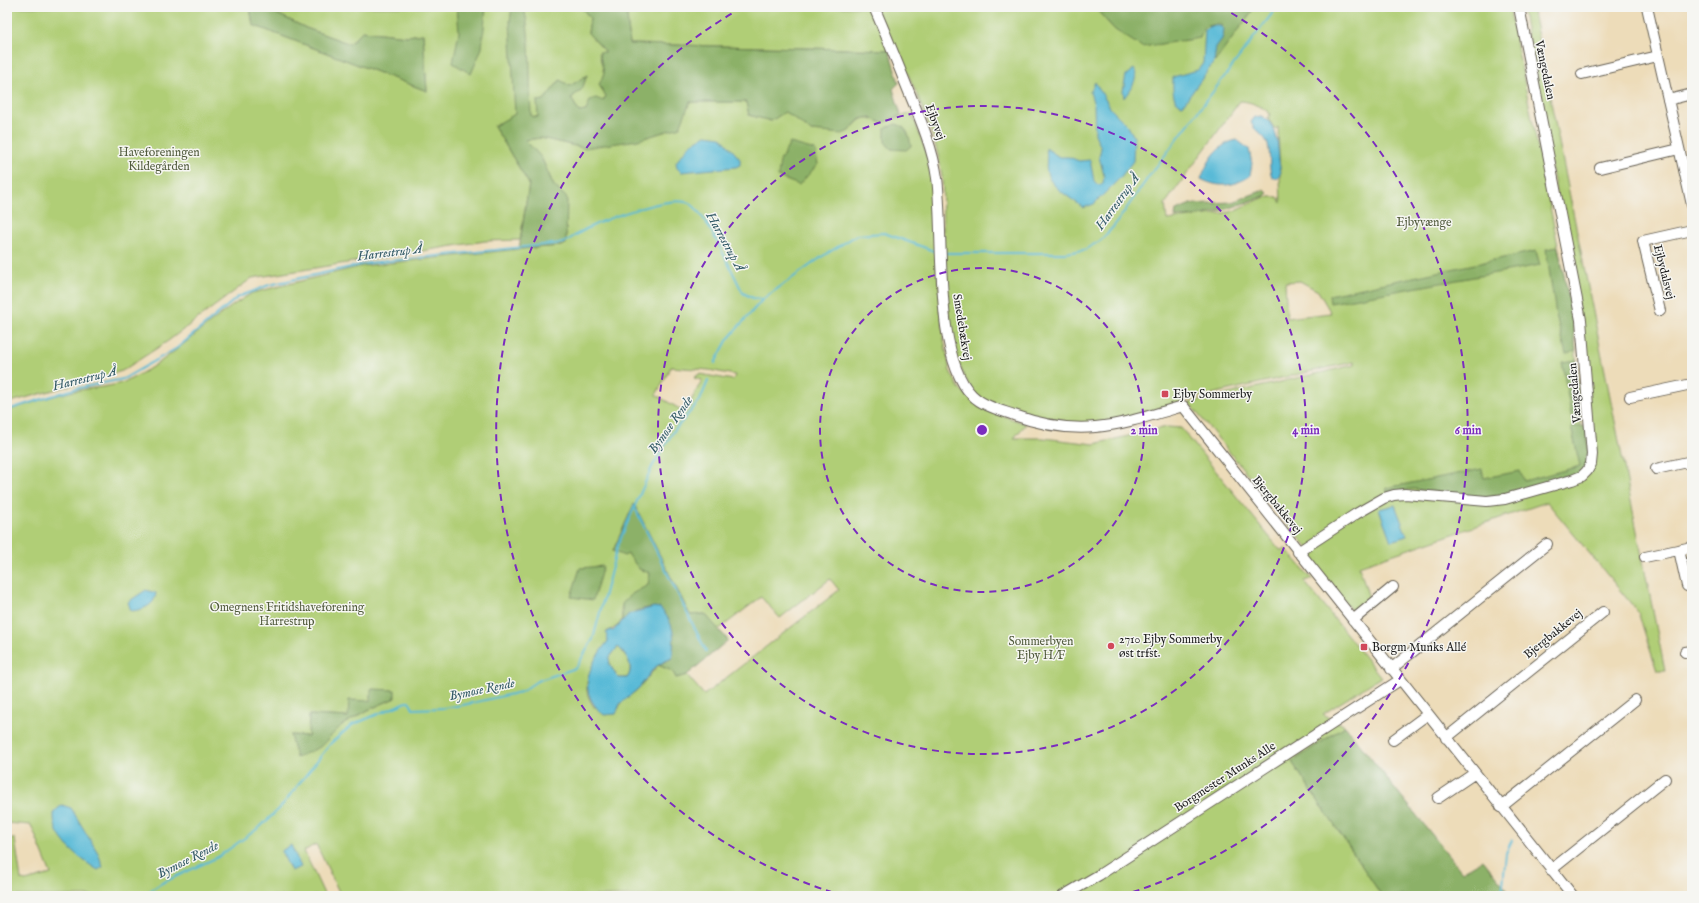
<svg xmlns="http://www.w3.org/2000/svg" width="1699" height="903" viewBox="0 0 1699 903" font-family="'IM FELL English',serif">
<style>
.green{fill:#b0ce76;stroke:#667549;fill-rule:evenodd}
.forest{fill:#8cb167;stroke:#546642}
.water{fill:#59bad7;stroke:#3a6b7a;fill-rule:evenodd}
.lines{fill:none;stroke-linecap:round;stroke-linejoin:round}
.stream{stroke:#59bad7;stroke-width:2}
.minor-casing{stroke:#655f53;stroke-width:12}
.minor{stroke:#fff;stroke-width:10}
.ring{fill:none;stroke:#7b2cbf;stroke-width:2;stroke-dasharray:7 5}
.poi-dot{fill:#d1495b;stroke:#f6f6f2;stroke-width:1.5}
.labels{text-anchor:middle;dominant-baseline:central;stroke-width:3;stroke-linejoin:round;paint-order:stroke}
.street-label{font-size:12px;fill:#1c1c1c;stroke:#f6f6f2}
.park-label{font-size:12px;fill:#505a3c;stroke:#f6f6f2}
.poi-label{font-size:12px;fill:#1c1c1c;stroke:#f6f6f2;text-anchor:start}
.water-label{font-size:13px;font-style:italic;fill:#345b67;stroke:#f6f6f2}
.centre{fill:#7b2cbf;stroke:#f6f6f2;stroke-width:2}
.ring-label{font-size:12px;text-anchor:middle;font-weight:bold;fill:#7b2cbf;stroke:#f6f6f2;stroke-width:3;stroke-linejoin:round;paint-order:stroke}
</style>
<rect width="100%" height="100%" fill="#f6f6f2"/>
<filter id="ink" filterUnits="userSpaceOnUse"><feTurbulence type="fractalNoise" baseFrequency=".025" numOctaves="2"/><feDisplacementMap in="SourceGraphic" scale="8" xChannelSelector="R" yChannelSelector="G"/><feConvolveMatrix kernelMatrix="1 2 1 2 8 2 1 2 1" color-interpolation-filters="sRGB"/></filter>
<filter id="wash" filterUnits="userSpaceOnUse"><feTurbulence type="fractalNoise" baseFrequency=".012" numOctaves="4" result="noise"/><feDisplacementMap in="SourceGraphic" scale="16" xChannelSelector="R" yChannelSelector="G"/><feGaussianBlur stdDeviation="0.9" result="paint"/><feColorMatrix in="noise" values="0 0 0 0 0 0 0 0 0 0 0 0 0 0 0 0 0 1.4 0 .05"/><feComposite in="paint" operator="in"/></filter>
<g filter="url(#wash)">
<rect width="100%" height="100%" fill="#eddcb9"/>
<path class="green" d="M7 7H250L253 25 427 91 423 34 407 36 362 31 350 44 306 28 263 7H581L590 18 588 33 606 52 599 53 604 73 600 85 606 96 603 102 586 111 579 112 571 98 582 89 587 75 570 86 560 80 544 100 538 117 531 116 494 126 529 184 520 240 485 241 252 278 168 341 122 371 7 403Z
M626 7H1094L1115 30 1204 27 1220 23 1224 34 1212 52 1215 61 1255 7H1509L1573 319 1584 463 1588 367 1522 7H1532L1665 671H1657L1638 612 1547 502 1359 566 1370 601 1354 614 1306 551 1308 548 1189 403 1354 365V362C1302 373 1251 385 1199 397 1163 405 1128 422 1090 424 1064 425 999 411 978 396 965 385 956 358 953 342 946 304 944 265 943 226 942 208 944 188 941 170 934 128 914 88 897 50L630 44ZM1240 101C1249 101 1263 106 1270 114L1268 119 1275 129 1278 127 1281 203 1278 197H1265L1231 212 1167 220 1165 204ZM1300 281 1318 291 1331 313 1287 318 1285 282Z
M690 102H746L749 115 771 121 785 111 811 131H849C862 117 864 114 882 123L912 113 930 164 934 192 936 256 944 340 950 371 959 388 979 407 1026 424 1014 438H1043L1094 444 1167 427 1181 428 1280 550 1286 549 1312 579 1304 581 1381 677 1323 714 1345 726 1292 762 1382 896H341L316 844 304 851 325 896H7V838L15 839 21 880 26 881 51 874 31 825 7 823V411C29 404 51 396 74 391 93 387 113 388 131 379 176 357 209 318 252 293L362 266 519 249 561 246 567 198 554 186 541 157 524 140 541 138 584 148ZM671 367 709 370 735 375 733 380 699 374 694 378 702 380 685 412 656 395ZM634 504 690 615 705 614 718 630 761 597 780 618 830 579 839 590 704 695 687 675 676 678C673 669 666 669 658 665L639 688 620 704 619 708 594 707C591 702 587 696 587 690 585 675 599 652 609 641L606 632C633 621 615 614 624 603 633 593 638 593 648 585L650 573 639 569 628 553 613 551ZM372 689 395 698 368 710 342 725 320 747 290 735 308 736 309 715 349 717 371 701Z
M618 647C626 654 635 668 627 678H618L610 665 609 658Z"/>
<path class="forest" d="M250 7H263L306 28 350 44 362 31 407 36 423 34 427 91 253 25Z
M457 7H486L482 48 471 74 453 63 459 32Z
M512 7H524C532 42 529 80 531 116L538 117 537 101 544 100 560 80 570 86 587 75 582 89 571 98 579 112 586 111 590 100 596 98 603 101 606 96 599 85 604 73 599 52H606L588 33 590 18 581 7H626L630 44 889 50 899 83 893 89 901 115 882 123 870 117 860 119 849 131 842 134 811 131 785 112 771 121 749 115 746 102H690L680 127 638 140 584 148 541 138 525 140 541 157 554 186 567 198 566 244 561 246 519 249 529 184 494 126 515 114 510 21Z
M1094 7H1255L1215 62 1212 52 1224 34 1220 23 1204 27 1200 38 1142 47 1115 30Z
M896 124C908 127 909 136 911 146L906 150 891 149 885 142V128Z
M790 143 815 150 818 164 799 185 778 177 780 161Z
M1264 190 1268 193 1265 196C1236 206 1206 218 1175 217L1176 210 1191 204 1232 202Z
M1558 247 1573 319 1576 351 1566 354 1556 315 1546 249Z
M1536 251 1540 265 1330 303 1329 295Z
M1577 360 1581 418 1572 420 1562 362Z
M1586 426 1589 462 1585 465V473L1485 498 1414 489 1387 492 1386 488 1482 469 1484 478 1520 471 1524 481 1580 466 1571 427Z
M634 504 690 615 705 614 728 640 687 675 676 678C673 669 666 669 658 665L672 658C675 641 673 621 660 608 646 606 632 611 622 621V604L630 595 648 585 650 573 639 569 628 554 624 556 613 551Z
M603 566 593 600 571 597 580 568Z
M371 689 395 690V698L368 710 342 725 320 747 296 758 290 735 308 736 309 715 348 717 349 700 371 701Z
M1345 726 1462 872 1483 860 1512 896H1382L1292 762Z"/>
<path class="water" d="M1210 26H1220L1224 29 1222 39 1216 47 1214 62 1183 105C1171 103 1173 87 1173 77L1198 70 1203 63 1205 30Z
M1134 69C1140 78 1129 91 1124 98L1123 91 1126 75Z
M1095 82 1111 109 1128 126 1134 137 1133 161 1120 178 1094 204 1083 208C1072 198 1051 188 1047 173 1045 165 1048 157 1046 148L1059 157H1069L1079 161 1090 160 1094 181 1098 185 1103 184 1104 175 1099 157 1101 148 1095 134 1094 105 1090 92Z
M1261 116C1282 126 1276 152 1281 172L1278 178 1272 177C1268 167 1271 155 1268 145 1265 134 1254 132 1251 122L1255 117Z
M706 135 721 137 740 159V165L736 167 681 172 677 168 676 162 691 144Z
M1237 140 1249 149 1252 164 1250 176C1233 187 1218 188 1201 179 1207 162 1218 143 1237 140Z
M1395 505 1407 536 1391 541 1379 509Z
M146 590 156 593C155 606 142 610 131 611L128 602Z
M654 607 660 608C675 623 675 638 672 658L663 662 654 668 639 688 620 704 616 714 604 715C576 692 588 666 608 641L606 633 610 630 613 631 629 614ZM618 647C627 654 635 668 627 678H618L610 665 609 658Z
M62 805 71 808 98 853 103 867 98 870C83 861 59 843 55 825 54 822 54 816 54 812Z
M291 845 301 867 291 871 281 851Z"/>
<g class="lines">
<path class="stream" d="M944 253H1066L1084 250 1100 241 1114 226 1150 175 1277 7
M715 363 728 339 762 300
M7 410 74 389 123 379 177 348 238 297 269 285 369 263 563 243C571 239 578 233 586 229 605 219 673 193 691 204 706 214 733 274 743 293L753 298 763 299 823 256 857 235 884 233 937 252
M635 508 706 651
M142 896 162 883 218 857 260 827 280 808 331 743 352 725 409 701 413 709 443 708 463 705 521 692 537 681 576 668 593 639 618 544 652 467 673 432 700 400 708 381
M1502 896 1506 853 1512 840"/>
</g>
</g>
<g filter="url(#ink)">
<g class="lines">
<g class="minor-casing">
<path id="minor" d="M874 7C887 37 899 67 911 97 922 123 933 150 937 178 944 231 933 357 972 395 983 406 1000 410 1014 415 1080 439 1119 425 1183 406L1573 896
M1647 7 1692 205
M1582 74 1658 56
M1668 100 1692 94
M1600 168 1679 149
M1660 311 1643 241 1692 230
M1630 397 1692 384
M1656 469 1692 461
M1679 550 1687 586
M1298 552 1356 514 1384 498 1394 495 1405 494 1487 501 1505 499 1572 480 1582 476 1587 471 1591 464 1592 454 1581 320 1519 7
M1645 557 1692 547
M1353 620 1393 587
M1685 652 1692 651
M1391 669 1547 544
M1446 738 1603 612
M1393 740 1428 714
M1438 798 1475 773
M1501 807 1635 700
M1551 870 1665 779
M1063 896 1099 875 1400 680"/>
</g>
<use href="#minor" class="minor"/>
</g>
</g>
<g class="ring">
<circle cx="982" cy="430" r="162"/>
<circle cx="982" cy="430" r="324"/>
<path d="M844 896A486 486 0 0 1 743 7M1221 7A486 486 0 0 1 1120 896"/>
</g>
<g class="poi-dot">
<rect x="1161" y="390" width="8" height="8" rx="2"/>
<circle cx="1111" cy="646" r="4"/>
<rect x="1360" y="643" width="8" height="8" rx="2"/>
</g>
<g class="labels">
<g class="street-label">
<text transform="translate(1545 70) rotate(78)">Vængedalen</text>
<text transform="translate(935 122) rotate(70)">Ejbyvej</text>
<text transform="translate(1664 272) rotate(76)">Ejbydalsvej</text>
<text transform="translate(962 327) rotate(81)">Smedebækvej</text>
<text transform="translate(1575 393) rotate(-95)">Vængedalen</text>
<text transform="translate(1277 505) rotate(51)">Bjergbakkevej</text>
<text transform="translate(1553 634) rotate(-39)">Bjergbakkevej</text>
<text transform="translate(1225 777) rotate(-33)">Borgmester Munks Alle</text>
</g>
<g class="park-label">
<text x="159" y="152">Haveforeningen<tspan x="159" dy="14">Kildegården</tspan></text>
<text x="1424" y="222">Ejbyvænge</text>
<text x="287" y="607">Omegnens Fritidshaveforening<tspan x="287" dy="14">Harrestrup</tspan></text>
<text x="1041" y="641">Sommerbyen<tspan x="1041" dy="14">Ejby H/F</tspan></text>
</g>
<g class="poi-label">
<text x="1173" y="394">Ejby Sommerby</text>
<text x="1119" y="639">2710 Ejby Sommerby<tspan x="1119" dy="14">øst trfst.</tspan></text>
<text x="1372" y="647">Borgm Munks Allé</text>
</g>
<g class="water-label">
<text transform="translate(1118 202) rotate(-54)">Harrestrup Å</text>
<text transform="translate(725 242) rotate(61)">Harrestrup Å</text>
<text transform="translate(390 253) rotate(-7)">Harrestrup Å</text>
<text transform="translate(85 379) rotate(-14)">Harrestrup Å</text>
<text transform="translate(671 425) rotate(-55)">Bymose Rende</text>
<text transform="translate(482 690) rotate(-12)">Bymose Rende</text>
<text transform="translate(188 860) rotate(-27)">Bymose Rende</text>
</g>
</g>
<circle cx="982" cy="430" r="6" class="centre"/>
<g class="ring-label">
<text x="1144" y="434">2 min</text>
<text x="1306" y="434">4 min</text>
<text x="1468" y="434">6 min</text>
</g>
<rect width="1699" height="903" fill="none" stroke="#f6f6f2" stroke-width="24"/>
</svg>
